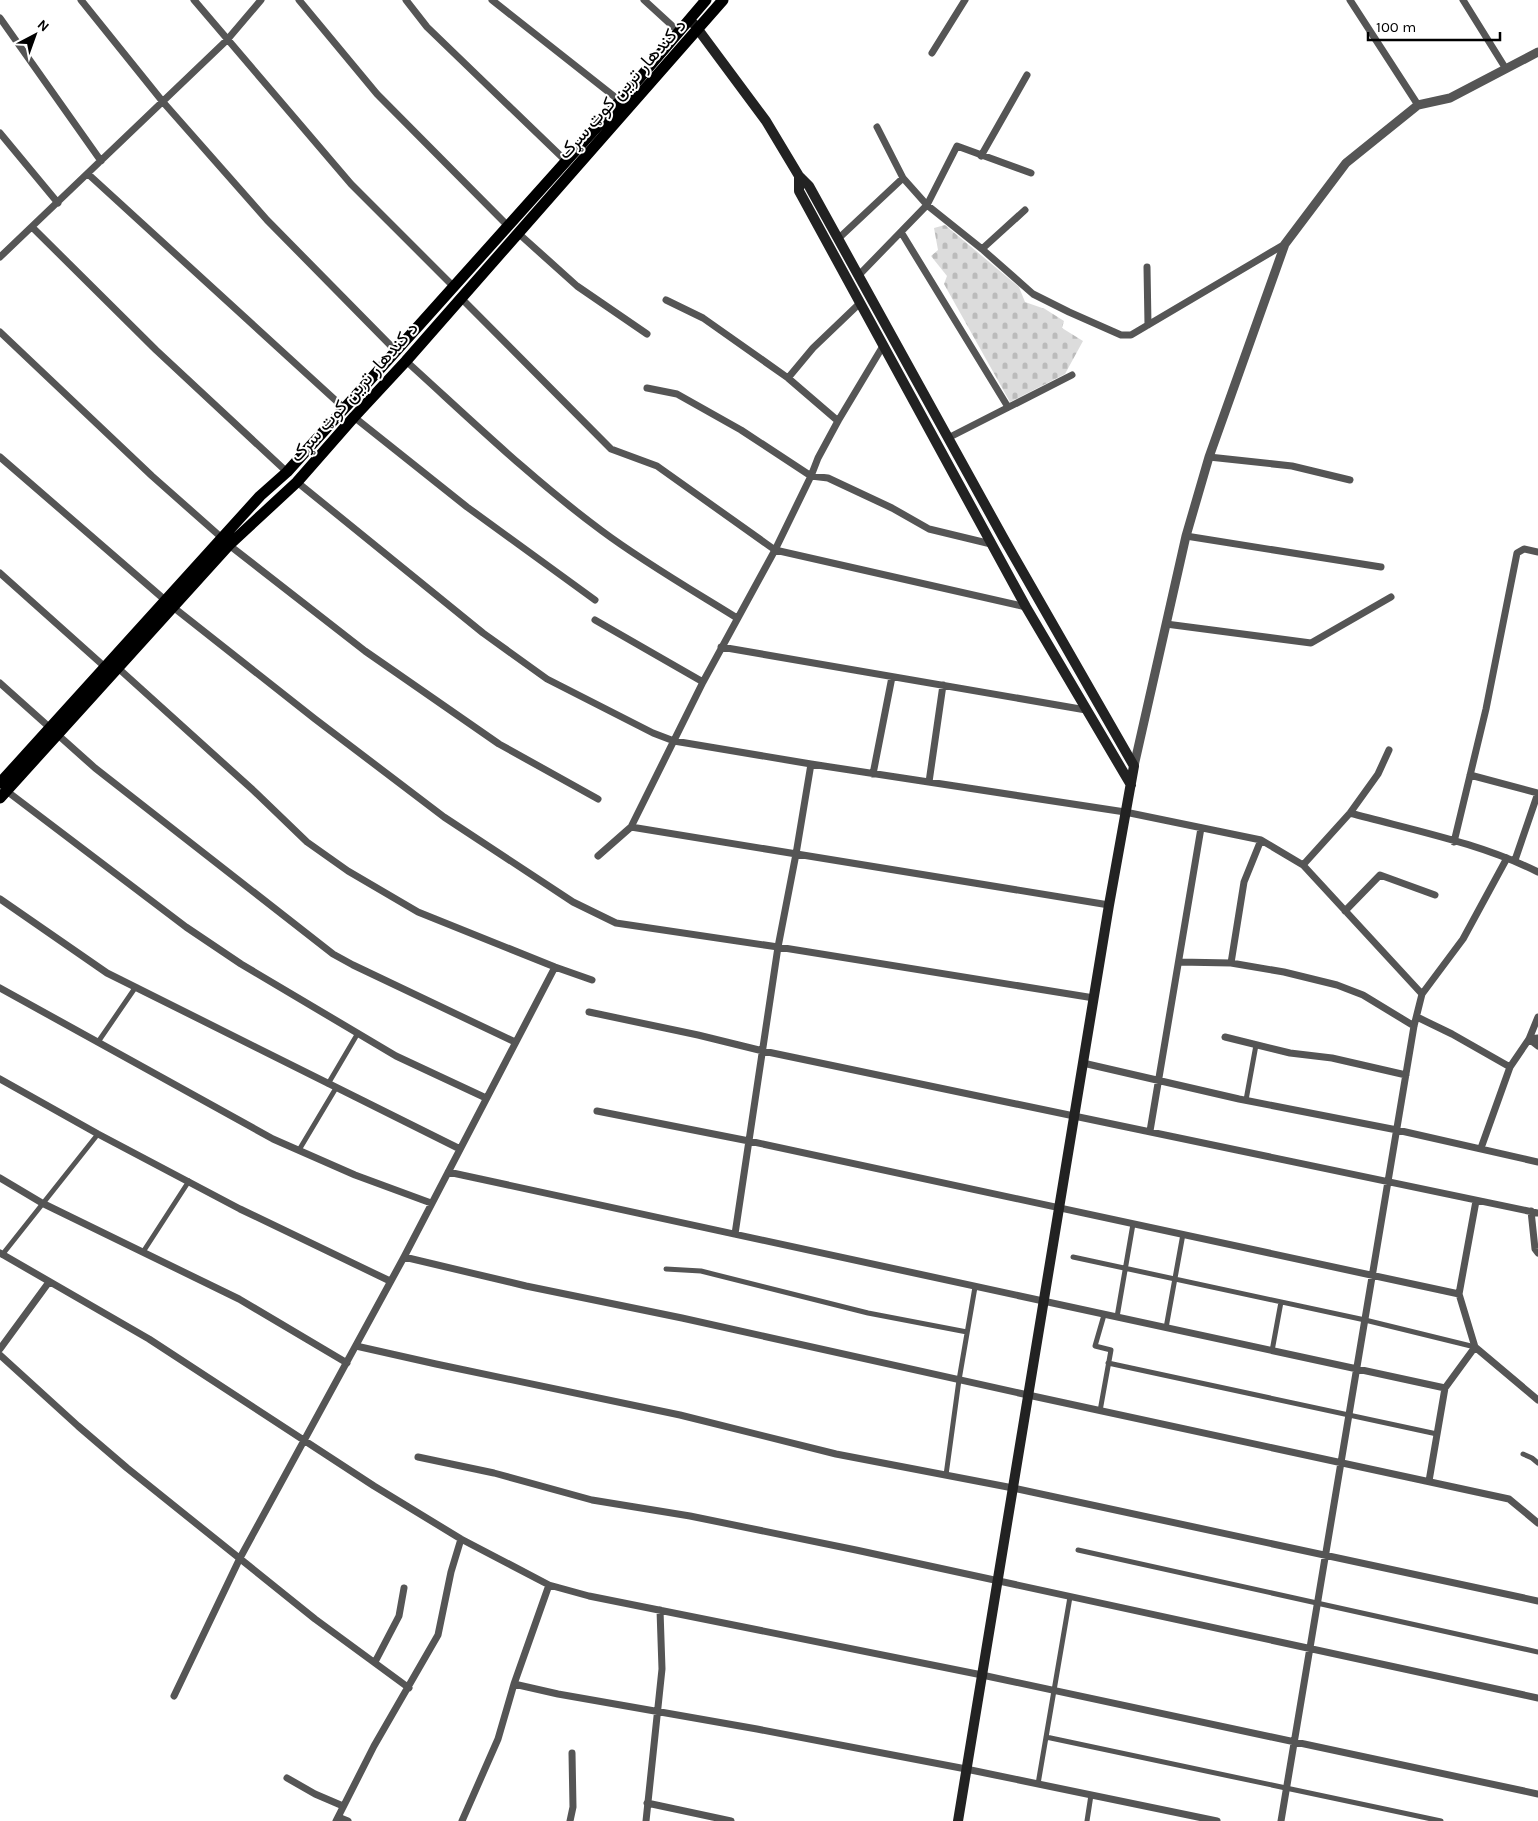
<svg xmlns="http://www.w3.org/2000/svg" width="1538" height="1821" viewBox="0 0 1538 1821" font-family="Karla,Vazirmatn,sans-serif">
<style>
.cemetery{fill:url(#cemetery-stones)}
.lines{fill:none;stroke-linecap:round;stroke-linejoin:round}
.pedestrian{stroke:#555;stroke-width:5}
.minor{stroke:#555;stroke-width:7}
.tertiary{stroke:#555;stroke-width:9}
.secondary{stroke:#222;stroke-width:10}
.primary{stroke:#000;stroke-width:11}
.labels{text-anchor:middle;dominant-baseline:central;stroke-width:4;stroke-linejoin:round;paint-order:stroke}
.street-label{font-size:19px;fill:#000;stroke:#fff}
</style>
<defs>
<pattern id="cemetery-stones" width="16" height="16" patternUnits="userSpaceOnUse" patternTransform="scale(1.25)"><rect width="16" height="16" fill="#dcdcdc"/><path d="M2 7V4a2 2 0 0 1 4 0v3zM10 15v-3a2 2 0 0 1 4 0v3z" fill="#bbb"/></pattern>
</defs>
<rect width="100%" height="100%" fill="#fff"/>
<path class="cemetery" d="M945 225 1019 287 1025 302 1045 309 1064 321 1062 328 1083 341 1065 374 1010 402 944 284 947 276 931 256 938 250 934 228Z"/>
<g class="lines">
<path class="pedestrian" d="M98 1042 135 988
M328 1084 358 1033
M1246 1100 1256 1045
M299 1150 336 1088
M143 1252 189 1181
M2 1255 98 1134
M1073 1257 1365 1320 1475 1347
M666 1269 701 1271 868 1313 967 1332
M1117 1317 1133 1224
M1166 1328 1183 1234
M1272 1351 1281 1302
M1108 1363 1437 1434
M1100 1411 1111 1350 1095 1346 1104 1315
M1523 1454 1532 1458 1538 1463
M946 1475 959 1380 975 1287
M1078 1550 1538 1652
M1046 1737 1441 1821
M1038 1784 1070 1597
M1087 1821 1091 1795"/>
<path class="minor" d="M81 0 163 102 267 220 396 351
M194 0 351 184 453 286
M299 0 377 94 507 225
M406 0 427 27 566 161
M492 0 620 101
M644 0 679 32
M1350 0 1418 105
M1463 0 1506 69
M0 18 101 161
M932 53 965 0
M877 127 903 178 927 205 982 249 1033 294 1069 312 1121 335H1131L1285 244
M0 133 58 203
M981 156 1027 75
M88 174 344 408
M32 227 156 350 287 472
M901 232 1008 407
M518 233 577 286 647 334
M839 238 903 178
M982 249 1025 210
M0 257 227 40 261 0
M1147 267 1148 325
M859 275 927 205 957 146 1031 173
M461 298 611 449 657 466 775 550 1026 607
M666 300 703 318 788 378 838 421
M0 332 152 476 222 538
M406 361C470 419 533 480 602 531 645 563 692 590 737 618
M788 378 813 348 860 303
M647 388 677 394 741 430 811 476 828 478 892 508 929 529 991 544
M354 417 467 507 595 600
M948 438 1072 375
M0 457 165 600
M1209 457 1292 466 1350 480
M297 482 483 633 547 679 653 733 674 741 811 764 1125 812 1261 840 1303 865 1422 994
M1186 536 1381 567
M229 545 365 651 499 744 598 799
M0 573 105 667
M173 607 315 719 444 817 573 902 616 923 778 947 1094 998
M595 620 703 682
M1166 624 1311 643 1391 597
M721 647 1086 710
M118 668 254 791 307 842 348 871 418 912 555 967 592 980
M0 683 95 768 333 954 353 965 515 1042
M873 774 892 677
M1470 775 1538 793
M929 782 943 685
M4 789 186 927 241 964 396 1056 486 1098
M1350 813C1412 830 1480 843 1538 872
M631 827 1109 905
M1454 842 1486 709 1517 553 1524 549 1538 552
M598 856 631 827 703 682 775 550 811 476 818 458 838 421 883 346
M1515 860 1538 793
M1303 865 1350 813 1378 774 1389 750
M0 899 107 973 460 1149
M1345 911 1380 875 1435 895
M1179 962 1231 963 1284 972 1337 985 1363 995 1414 1026
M1231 963 1244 882 1261 840
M0 988 273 1139 355 1175 431 1203
M589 1012 698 1035 763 1051 1538 1213
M1417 1017 1452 1034 1510 1067
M1538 1017 1529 1039 1538 1046
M1225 1037 1290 1053 1332 1058 1406 1075
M1083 1063 1239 1099 1397 1130 1538 1162
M0 1079 98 1134 240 1209 390 1281
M597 1111 749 1141 1459 1294
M1150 1131 1201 828
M1481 1148 1510 1067 1529 1039 1538 1038
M448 1172 1445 1388
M0 1178 42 1203 239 1299 347 1363
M1531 1211 1535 1249 1538 1253
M735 1234 778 947 796 854 811 764
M0 1253 149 1339 374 1486 461 1539 549 1585 589 1596 982 1675 1538 1794
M404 1257 526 1286 682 1318 1028 1395 1509 1499 1538 1523
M356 1346 436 1364 680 1415 836 1454 1013 1488 1538 1601
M1475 1347 1538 1400
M0 1349 49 1282
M0 1355 78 1426 127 1468 315 1619 409 1688
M418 1457 494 1473 592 1500 690 1516 856 1550 1538 1698
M1429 1481 1445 1388 1475 1347 1459 1294 1476 1201
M375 1662 399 1616 404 1588
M514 1684 558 1694 757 1729 966 1769 1217 1821
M174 1696 240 1558 404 1257 555 967
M287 1778 315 1794 343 1806
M647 1803 731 1821
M338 1817 348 1821
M336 1821 374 1746 438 1635 451 1572 461 1539
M462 1821 498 1739 514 1684 549 1585
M570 1821 573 1807 572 1753
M646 1821 662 1669 660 1610
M1281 1821 1414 1026 1422 994 1463 939 1507 858"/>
<path class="tertiary" d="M1134 766 1186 536 1209 457 1285 244 1346 163 1418 105 1450 98 1538 52"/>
<path class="secondary" d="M694 24 766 121 799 176 809 186 1004 539 1134 766 1109 905 958 1821
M799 176V191L1026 607 1131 785"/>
<path class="primary" d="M0 783 260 496 287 472 396 351 620 101 706 0
M0 798 229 545 297 482 354 417 406 361 723 0"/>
</g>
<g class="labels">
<g class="street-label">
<text transform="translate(622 89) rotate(-48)">د کندهار ترين کوټ سړک</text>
<text transform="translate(354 392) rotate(-48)">د کندهار ترين کوټ سړک</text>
</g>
</g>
<g transform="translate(35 35) rotate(41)" stroke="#ffffff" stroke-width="4" paint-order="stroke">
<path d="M0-4L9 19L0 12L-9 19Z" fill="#000000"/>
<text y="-8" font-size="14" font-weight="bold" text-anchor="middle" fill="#000000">N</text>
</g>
<path d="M1368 32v8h132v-8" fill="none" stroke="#000000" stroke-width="2.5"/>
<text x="1376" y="32" font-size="15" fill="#000000" stroke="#ffffff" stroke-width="4" paint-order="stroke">100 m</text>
</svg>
